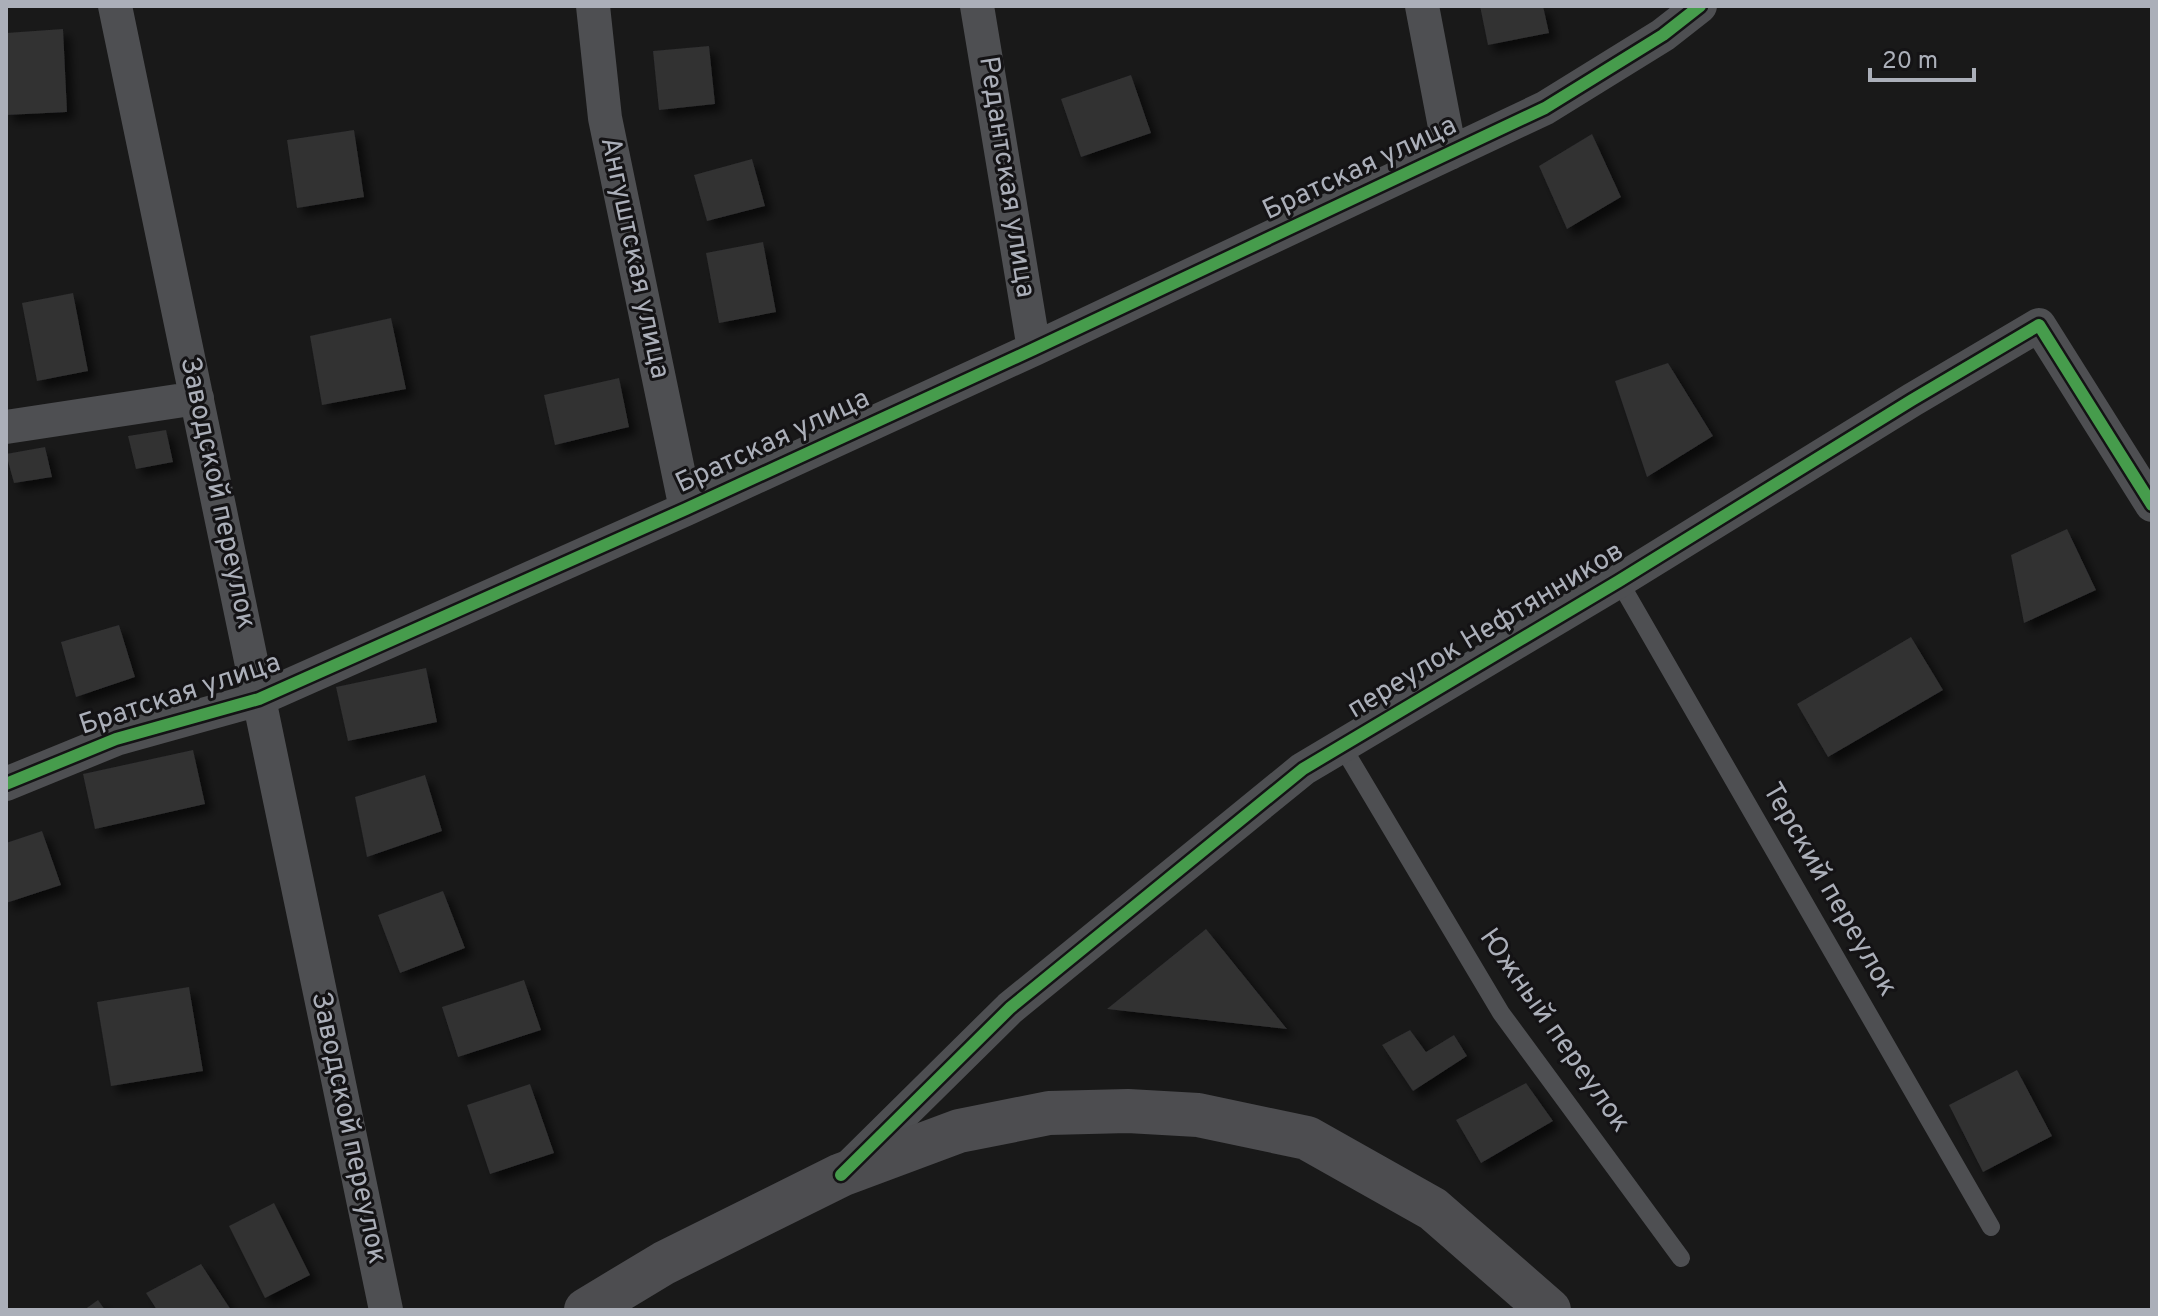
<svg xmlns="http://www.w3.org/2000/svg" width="2158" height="1316" viewBox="0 0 2158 1316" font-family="Overpass,sans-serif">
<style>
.building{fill:#313132;filter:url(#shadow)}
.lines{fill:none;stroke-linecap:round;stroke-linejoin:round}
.lane{stroke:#4e4f52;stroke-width:18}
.street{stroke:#4e4f52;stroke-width:34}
.secondary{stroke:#4d4d50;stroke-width:44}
.cycleway-casing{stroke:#141315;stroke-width:17}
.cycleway{stroke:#469c4c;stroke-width:12}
.labels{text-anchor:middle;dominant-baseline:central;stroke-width:6;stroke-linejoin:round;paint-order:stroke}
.street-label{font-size:28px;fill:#abafb9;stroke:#141315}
</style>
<defs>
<filter id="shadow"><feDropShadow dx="7" dy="7" stdDeviation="4" flood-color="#0009"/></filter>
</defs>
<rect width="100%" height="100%" fill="#191919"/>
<path class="building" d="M1480 6H1543L1549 33 1488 45Z
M63 29 67 112 6 115V33Z
M709 46 715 104 659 110 653 51Z
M1131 75 1151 133 1081 157 1061 99Z
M354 130 364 197 297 208 287 140Z
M1592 134 1621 197 1567 229 1539 166Z
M752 159 765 206 707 221 694 175Z
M763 242 776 312 719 323 706 253Z
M73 293 88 371 37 381 22 303Z
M391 318 406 389 322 405 310 336Z
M1668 363 1713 436 1647 477 1615 381Z
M619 378 629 427 555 445 544 395Z
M166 430 173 462 136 469 128 436Z
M45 447 52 477 14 483 6 454Z
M2067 529 2096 590 2024 623 2011 555Z
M119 625 135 677 76 697 61 642Z
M1911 637 1943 690 1828 757 1797 704Z
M426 668 437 722 348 741 336 687Z
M193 750 205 804 95 829 83 774Z
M425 775 442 831 367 857 355 797Z
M42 831 61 885 6 903V843Z
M443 891 465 948 400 973 378 915Z
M1206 929 1287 1029 1107 1009Z
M524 980 541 1030 458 1057 442 1007Z
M189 987 203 1071 111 1086 97 1002Z
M1410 1030 1426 1052 1454 1035 1467 1056 1413 1091 1382 1045Z
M2017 1070 2052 1136 1983 1172 1949 1105Z
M1526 1083 1553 1121 1481 1163 1456 1120Z
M530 1084 554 1153 490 1174 467 1105Z
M274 1203 310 1275 265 1298 229 1226Z
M201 1264 231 1310H157L146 1293Z
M98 1300 105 1310H84Z"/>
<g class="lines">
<path class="lane" d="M1619 581 1991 1227
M1342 746 1501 1013 1681 1258"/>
<path class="street" d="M115 6 386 1310
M593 6 605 118 686 509
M977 6 1034 349
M1422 6 1450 153
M6 427 197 398
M6 784 116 739 259 699 686 509 1034 349 1545 108 1663 35 1700 6
M847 1169 1010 1008 1303 769 1619 581 1912 400 2039 325 2152 505"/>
<path class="secondary" d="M586 1310 664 1263 841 1175 959 1131 1049 1113 1128 1111 1198 1115 1307 1138 1433 1209 1549 1310"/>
<g class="cycleway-casing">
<path id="cycleway" d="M6 784 116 739 259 699 686 509 1034 349 1545 108 1663 35 1700 6
M841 1175 1010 1008 1303 769 1619 581 1912 400 2039 325 2152 505"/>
</g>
<use href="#cycleway" class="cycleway"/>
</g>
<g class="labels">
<g class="street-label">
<text transform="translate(1360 169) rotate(-25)">Братская улица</text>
<text transform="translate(1006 177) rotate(81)">Редантская улица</text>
<text transform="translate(634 258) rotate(78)">Ангуштская улица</text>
<text transform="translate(773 442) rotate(-25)">Братская улица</text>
<text transform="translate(217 493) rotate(78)">Заводской переулок</text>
<text transform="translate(1486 631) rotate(-31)">переулок Нефтянников</text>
<text transform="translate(180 695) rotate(-18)">Братская улица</text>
<text transform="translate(1829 890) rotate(60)">Терский переулок</text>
<text transform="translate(1554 1031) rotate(55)">Южный переулок</text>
<text transform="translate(348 1128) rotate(78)">Заводской переулок</text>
</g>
</g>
<rect width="2158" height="1316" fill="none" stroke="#abafb9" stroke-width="16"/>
<path d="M1870 68v12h104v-12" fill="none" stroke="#abafb9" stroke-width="4"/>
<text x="1882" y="68" font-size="24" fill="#abafb9" stroke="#141315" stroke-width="6" paint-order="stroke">20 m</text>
</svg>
